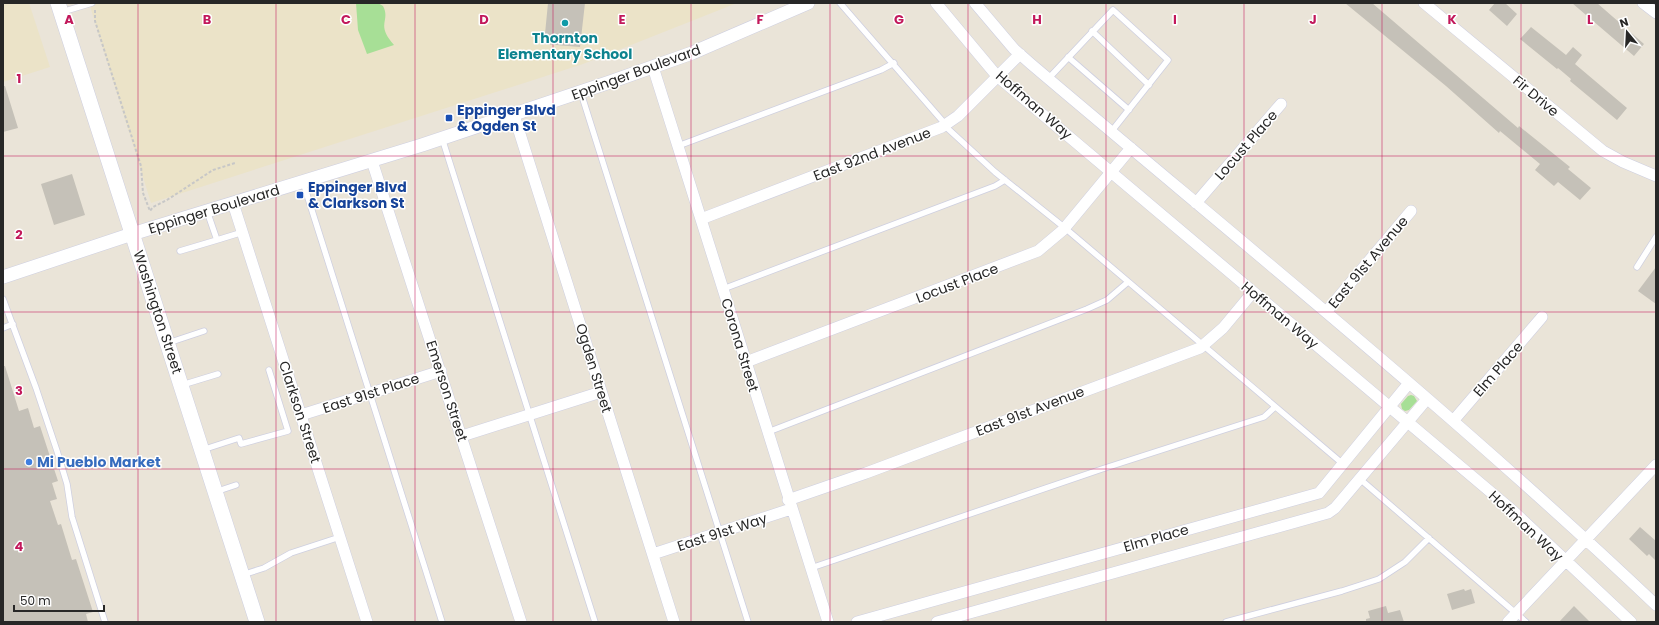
<svg xmlns="http://www.w3.org/2000/svg" width="1659" height="625" viewBox="0 0 1659 625" font-family="Poppins,sans-serif">
<style>
.education{fill:#ebe3c8}
.green{fill:#a7df96}
.building{fill:#c5c1b8}
.lines{fill:none;stroke-linecap:round;stroke-linejoin:round}
.service-casing{stroke:#cecfe0;stroke-width:7}
.minor-casing{stroke:#cecfe0;stroke-width:12}
.tertiary-casing{stroke:#cecfe0;stroke-width:14}
.secondary-casing{stroke:#cecfe0;stroke-width:16}
.path{stroke:#c7c7c7;stroke-width:2;stroke-dasharray:3 2;stroke-linecap:butt}
.service{stroke:#fff;stroke-width:5.5}
.minor{stroke:#fff;stroke-width:11}
.tertiary{stroke:#fff;stroke-width:13}
.secondary{stroke:#fff;stroke-width:15}
.grid{fill:none;stroke:#c2185b;stroke-width:1;stroke-opacity:0.55}
.culture-dot{fill:#0f9aa8;stroke:#fff;stroke-width:1.5}
.transit-dot{fill:#1a4fb4;stroke:#fff;stroke-width:1.5}
.shop-dot{fill:#3f7fe0;stroke:#fff;stroke-width:1.5}
.labels{text-anchor:middle;dominant-baseline:central;stroke-width:3;stroke-linejoin:round;paint-order:stroke}
.culture-label{font-size:14px;font-weight:bold;fill:#0d838f;stroke:#fff}
.street-label{font-size:14px;fill:#272727;stroke:#fff}
.transit-label{font-size:14px;font-weight:bold;fill:#164399;stroke:#fff;text-anchor:start}
.shop-label{font-size:14px;font-weight:bold;fill:#366cbe;stroke:#fff;text-anchor:start}
.grid-label{font-size:13px;text-anchor:middle;font-weight:bold;fill:#c2185b;stroke:#fff;stroke-width:3;stroke-linejoin:round;paint-order:stroke}
</style>
<rect width="100%" height="100%" fill="#eae4d8"/>
<path class="education" d="M3 3H29L50 67 3 82Z
M89 3H737L583 64 151 203Z"/>
<path class="green" d="M356 3H378L383 6C391 21 375 24 394 45L367 54 358 30Z
M1411 395 1414 396 1417 401 1409 410 1405 411 1402 409 1401 404 1408 396Z"/>
<path class="building" d="M548 3H585L580 47 544 44Z
M1345 3H1372L1518 128 1519 126 1570 167 1568 169 1591 188 1580 200 1558 182 1554 186 1535 170 1540 164 1500 131 1499 133 1446 86Z
M1495 3H1505L1517 14 1507 26 1489 10Z
M1572 3H1597L1644 44 1634 56Z
M1531 27 1566 55 1573 47 1582 55 1575 64 1627 108 1617 120 1570 81 1571 79 1558 68 1557 69 1520 39Z
M3 86H5L18 128 3 132Z
M72 174 85 215 54 225 41 184Z
M1656 267V304L1638 291Z
M3 366H5L19 411 28 408 34 428 40 426 58 481 52 483 57 499 50 501 58 525 61 524 72 560 76 559 93 612 86 614 88 622H4L3 617Z
M1640 527 1656 541V561L1649 554 1647 556 1629 539Z
M1464 589 1465 591 1471 589 1475 603 1452 610 1447 594Z
M1386 606 1388 613 1400 610 1404 622H1366V619L1370 618 1368 611Z
M1574 606 1590 622H1559Z"/>
<g class="lines">
<g class="service-casing">
<path id="service" d="M840 3 946 125
M62 12 92 3
M1092 31 1149 85
M1068 57 1129 110
M1048 79 1113 10 1168 60 1111 132
M581 93 748 622
M945 126 995 172 1065 228 1343 464
M442 138 595 622
M678 146 881 70 894 63
M303 182 442 622
M217 240 243 232
M180 251 217 240 207 211
M1637 267 1656 237
M723 289 995 186 1005 180
M3 299 36 388 57 451 67 484 72 517 105 622
M3 328 13 324
M168 343 204 331
M182 385 218 374
M768 432 1087 309 1107 300 1128 282
M202 450 239 438 241 444 288 431 269 370
M1360 479 1526 622
M215 492 236 485
M811 568 1102 469 1264 417 1275 407
M242 575 264 568 291 553 340 537
M1226 622 1342 591 1379 579 1405 562 1429 538"/>
</g>
<g class="minor-casing">
<path id="minor" d="M936 3 997 76 1512 510 1631 622
M975 3 1014 49 1031 64C1241 242 1456 415 1656 605
M1424 3 1603 151 1623 162 1656 176
M1643 3 1656 13
M653 67 828 622
M514 115 674 622
M372 161 521 622
M233 203 367 622
M1196 203 1281 104
M701 219 942 127 958 116 1020 54
M1326 312 1411 211
M746 362 1038 251 1063 230 1131 148
M301 415 441 371
M1453 421 1542 317
M462 436 601 392
M788 500 866 473 1200 348 1223 328 1253 292
M653 554 791 509
M857 622 1319 493 1409 383
M937 622 1328 513 1335 508 1427 399
M1508 622 1656 465"/>
</g>
<g class="tertiary-casing">
<path id="tertiary" d="M3 277 132 234 422 145 610 82 692 53 808 3"/>
</g>
<g class="secondary-casing">
<path id="secondary" d="M58 3 257 622"/>
</g>
<path class="path" d="M95 10V21L141 166 143 193 150 211 153 207 167 200 213 170 235 163"/>
<use href="#service" class="service"/>
<use href="#minor" class="minor"/>
<use href="#tertiary" class="tertiary"/>
<use href="#secondary" class="secondary"/>
</g>
<path class="grid" d="M138 3V622M276 3V622M415 3V622M553 3V622M691 3V622M830 3V622M968 3V622M1106 3V622M1244 3V622M1382 3V622M1521 3V622M3 156H1656M3 312H1656M3 469H1656"/>
<circle class="culture-dot" cx="565" cy="23" r="4"/>
<g class="transit-dot">
<rect x="445" y="114" width="8" height="8" rx="2"/>
<rect x="296" y="191" width="8" height="8" rx="2"/>
</g>
<circle class="shop-dot" cx="29" cy="462" r="4"/>
<g class="labels">
<g class="culture-label">
<text x="565" y="38">Thornton<tspan x="565" dy="16">Elementary School</tspan></text>
</g>
<g class="street-label">
<text transform="translate(636 72) rotate(-20)">Eppinger Boulevard</text>
<text transform="translate(1536 96) rotate(40)">Fir Drive</text>
<text transform="translate(1034 105) rotate(41)">Hoffman Way</text>
<text transform="translate(1246 145) rotate(-49)">Locust Place</text>
<text transform="translate(872 154) rotate(-21)">East 92nd Avenue</text>
<text transform="translate(214 209) rotate(-17)">Eppinger Boulevard</text>
<text transform="translate(1368 262) rotate(-50)">East 91st Avenue</text>
<text transform="translate(957 283) rotate(-21)">Locust Place</text>
<text transform="translate(158 312) rotate(72)">Washington Street</text>
<text transform="translate(1280 315) rotate(40)">Hoffman Way</text>
<text transform="translate(740 345) rotate(73)">Corona Street</text>
<text transform="translate(594 368) rotate(73)">Ogden Street</text>
<text transform="translate(1498 369) rotate(-49)">Elm Place</text>
<text transform="translate(447 391) rotate(72)">Emerson Street</text>
<text transform="translate(371 393) rotate(-18)">East 91st Place</text>
<text transform="translate(1030 411) rotate(-21)">East 91st Avenue</text>
<text transform="translate(300 412) rotate(72)">Clarkson Street</text>
<text transform="translate(1526 526) rotate(43)">Hoffman Way</text>
<text transform="translate(722 532) rotate(-18)">East 91st Way</text>
<text transform="translate(1156 538) rotate(-16)">Elm Place</text>
</g>
<g class="transit-label">
<text x="457" y="110">Eppinger Blvd<tspan x="457" dy="16">&amp; Ogden St</tspan></text>
<text x="308" y="187">Eppinger Blvd<tspan x="308" dy="16">&amp; Clarkson St</tspan></text>
</g>
<g class="shop-label">
<text x="37" y="462">Mi Pueblo Market</text>
</g>
</g>
<g class="grid-label">
<text x="69" y="24">A</text>
<text x="207" y="24">B</text>
<text x="346" y="24">C</text>
<text x="484" y="24">D</text>
<text x="622" y="24">E</text>
<text x="760" y="24">F</text>
<text x="899" y="24">G</text>
<text x="1037" y="24">H</text>
<text x="1175" y="24">I</text>
<text x="1313" y="24">J</text>
<text x="1452" y="24">K</text>
<text x="1590" y="24">L</text>
<text x="19" y="83">1</text>
<text x="19" y="239">2</text>
<text x="19" y="395">3</text>
<text x="19" y="551">4</text>
</g>
<rect width="1659" height="625" fill="none" stroke="#272727" stroke-width="8"/>
<g transform="translate(1627 32) rotate(342)" stroke="#ffffff" stroke-width="3" paint-order="stroke">
<path d="M0-3L7 15L0 10L-7 15Z" fill="#272727"/>
<text y="-6" font-size="11" font-weight="bold" text-anchor="middle" fill="#272727">N</text>
</g>
<path d="M14 605v6h90v-6" fill="none" stroke="#272727" stroke-width="2"/>
<text x="20" y="605" font-size="12" fill="#272727" stroke="#ffffff" stroke-width="3" paint-order="stroke">50 m</text>
</svg>
